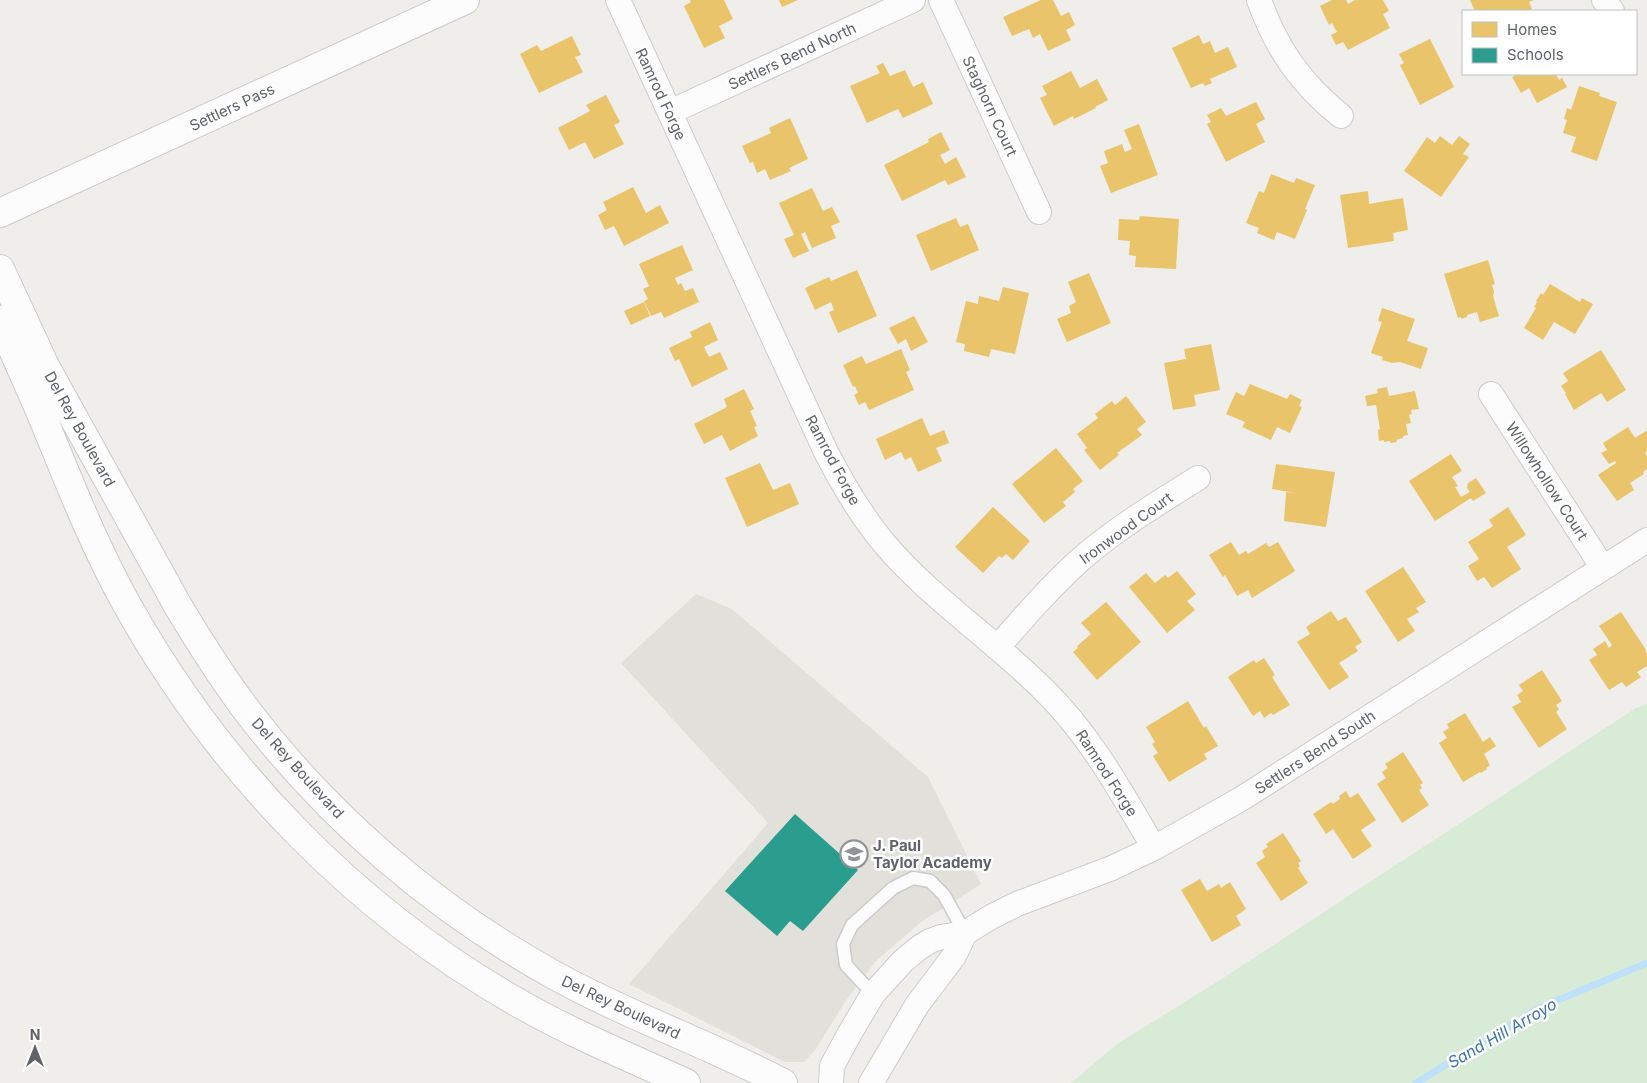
<svg xmlns="http://www.w3.org/2000/svg" width="1647" height="1083" viewBox="0 0 1647 1083" font-family="Inter,sans-serif">
<style>
.education{fill:#e2e0da}
.green{fill:#d8ebd6}
.homes{fill:#e9c46a}
.schools{fill:#2a9d8f}
.lines{fill:none;stroke-linecap:round;stroke-linejoin:round}
.stream{stroke:#bfe0f9;stroke-width:7}
.lane-casing{stroke:#cbcccc;stroke-width:15}
.street-casing{stroke:#cbcccc;stroke-width:26}
.secondary-casing{stroke:#cacacb;stroke-width:30}
.lane{stroke:#fdfcfc;stroke-width:12}
.street{stroke:#fdfcfc;stroke-width:24}
.secondary{stroke:#fdfcfc;stroke-width:28}
.labels{text-anchor:middle;dominant-baseline:central;stroke-width:5;stroke-linejoin:round;paint-order:stroke}
.street-label{font-size:15px;fill:#5f6368;stroke:#fff}
.poi-label{font-size:15px;font-weight:bold;fill:#5f6368;stroke:#fff;text-anchor:start}
.water-label{font-size:16px;font-style:italic;fill:#4174aa;stroke:#fff}
</style>
<rect width="100%" height="100%" fill="#efeeea"/>
<path class="education" d="M696 594 732 609 928 777 981 884 921 922 875 962 845 1002 815 1050 804 1062H785L629 984 768 823 621 663Z"/>
<path class="green" d="M1647 704V1083H1071L1117 1044 1217 982 1636 708Z"/>
<path class="homes" d="M690 0H724L733 19 719 26 725 38 704 48 684 6 691 2Z
M779 0H798L782 7Z
M1041 0H1053L1061 16 1069 12 1075 25 1066 30 1071 40 1048 51 1040 34 1033 38 1029 29 1012 36 1003 17Z
M1332 0H1346L1348 4 1355 0H1383L1389 11 1383 14 1390 28 1348 50 1343 42 1336 45 1331 35 1337 32 1332 23 1329 25 1320 6Z
M1470 0H1534L1529 2 1532 9 1526 11H1475Z
M1199 35 1203 44 1210 41 1215 53 1228 47 1237 67 1210 79 1212 83 1205 86 1203 83 1191 88 1172 48Z
M572 36 581 55 575 57 583 72 539 93 520 54 537 45 541 51Z
M1430 39 1454 87 1420 105 1400 65 1404 63 1399 54Z
M883 63 890 76 905 70 913 87 923 82 933 104 903 118 898 109 867 123 850 86 880 73 876 66Z
M1071 71 1080 88 1097 79 1108 100 1095 107 1096 108 1074 119 1073 116 1054 126 1040 98 1047 95 1042 86Z
M1518 74H1556L1559 80 1562 78 1567 87 1537 103 1529 88 1521 93 1512 77Z
M1579 86 1600 93 1599 96 1617 102 1597 161 1571 152 1576 137 1563 133 1567 120 1564 119 1567 108 1571 110Z
M606 95 620 122 614 125 624 144 594 159 585 142 569 150 558 128 590 111 586 105Z
M1256 102 1265 119 1256 124 1265 142 1226 162 1207 124 1211 122 1207 115 1221 108 1226 116Z
M790 118 808 159 789 168 791 171 770 180 765 169 757 173 753 162 750 163 742 146 771 133 769 128Z
M1139 124 1158 175 1111 193 1100 166 1108 163 1104 151 1122 144 1125 152 1132 149 1124 130Z
M941 132 950 150 940 155 945 164 956 157 966 177 948 185 945 180 902 201 884 165 929 142 928 139Z
M1440 136 1452 145 1459 136 1470 144 1463 154 1469 157 1441 197 1404 171 1427 137 1435 143Z
M1271 174 1294 183 1296 178 1315 185 1305 209 1307 210 1295 239 1277 232 1274 240 1257 233 1259 228 1246 223 1259 191 1264 193Z
M633 187 646 213 660 205 669 223 624 246 614 226 605 230 598 215 607 210 603 202Z
M812 188 823 211 832 207 840 222 831 226 836 238 812 248 805 232 801 234 809 251 793 258 784 239 794 235 779 203Z
M1368 191 1369 204 1403 198 1408 230 1393 233 1394 241 1348 248 1340 195Z
M1140 216 1179 219 1176 269 1135 267 1136 256 1129 255 1130 241 1118 240 1119 219 1139 220Z
M956 218 960 227 968 224 979 250 931 271 916 235Z
M682 245 693 270 675 278 678 285 681 283 685 291 693 288 699 302 664 318 661 312 651 316 644 301 648 299 643 289 649 286 639 264Z
M1488 260 1495 284 1492 285 1494 292 1493 296 1499 316 1480 322 1477 312 1467 315V317L1461 319V317L1458 318 1444 274Z
M857 270 877 316 838 333 829 312 834 310 831 302 815 310 805 288 829 277 831 281Z
M1089 273 1111 323 1067 342 1057 319 1071 313 1069 306 1076 302 1068 282Z
M1550 284 1580 302 1582 298 1593 304 1575 334 1554 322 1543 340 1524 328 1536 308 1534 307 1537 302 1536 301 1541 293 1543 295Z
M1003 287 1029 293 1015 354 991 349 989 357 964 351 965 344 956 342 966 301 978 304 979 296 999 301Z
M644 302 650 316 631 325 624 311Z
M1382 308 1415 319 1407 341 1428 348 1421 369 1400 362 1392 363 1382 360 1383 357 1371 353 1382 322 1378 321Z
M914 316 928 342 911 351 906 339 898 344 889 328Z
M710 322 718 340 704 347 709 357 720 352 728 369 692 387 679 359 675 361 669 348 692 337 690 332Z
M1211 344 1220 390 1194 395 1196 406 1173 410 1164 363 1186 359 1184 349Z
M901 349 910 370 906 372 914 390 869 410 865 402 859 405 854 395 858 393 855 386 853 387 843 365 862 356 866 364Z
M1601 350 1626 390 1607 402 1601 393 1574 410 1565 394 1566 393 1561 386 1568 381 1563 373Z
M1250 384 1287 399 1290 394 1302 400 1299 406 1302 407 1290 433 1277 427 1271 440 1242 427 1245 422 1226 414 1236 392 1244 396Z
M1387 387 1389 396 1415 391 1419 409 1411 410 1412 414 1409 415 1411 423 1406 424 1408 435 1403 436V438L1396 440 1397 442 1390 443V441L1384 442V440L1379 441 1378 430 1380 429 1376 405 1367 406 1365 396 1378 393 1377 389Z
M744 389 754 409 750 411 757 426 754 427 758 436 730 451 722 435 704 444 694 424 727 407 724 399Z
M1126 396 1146 422 1137 429 1142 435 1117 453 1119 455 1100 470 1084 450 1087 448 1077 434 1098 418 1095 414 1112 401 1115 405Z
M922 418 930 436 944 430 949 443 936 448 942 461 918 472 911 457 905 460 901 452 885 460 876 439Z
M1628 427 1635 438 1646 431 1647 432V451L1645 453 1647 456V469L1643 472 1644 474 1630 483 1634 490 1617 501 1598 475 1616 463 1615 461 1609 464 1601 453 1607 450 1603 443Z
M1056 448 1083 481 1073 489 1075 492 1063 502 1066 506 1044 523 1012 484Z
M1451 454 1462 471 1452 477 1458 486 1455 487 1461 497 1470 492 1467 488 1468 483 1476 478 1486 493 1473 501 1471 498 1435 521 1409 481Z
M760 463 773 490 790 483 799 504 747 527 725 478Z
M1276 464 1335 472 1326 527 1284 521 1286 492 1296 493 1272 489Z
M993 507 1030 541 1013 560 1006 554 1002 558 999 556 983 573 955 547Z
M1508 507 1526 535 1507 547 1521 569 1492 588 1484 577 1477 581 1468 566 1479 559 1468 542 1493 526 1489 520Z
M1231 542 1239 555 1246 551 1248 554 1266 543 1269 547 1278 542 1295 571 1252 598 1248 590 1237 596 1225 575 1223 577 1209 555Z
M1403 567 1426 602 1416 608 1419 612 1407 619 1415 631 1398 642 1365 591Z
M1177 571 1196 594 1187 601 1195 610 1167 633 1129 587 1146 573 1155 583 1165 575 1168 578Z
M1106 602 1141 642 1097 680 1073 652 1078 648 1077 646 1091 634 1081 623Z
M1331 611 1338 621 1346 617 1362 642 1355 647 1358 651 1339 663 1349 677 1329 690 1297 642 1310 634 1306 627Z
M1621 612 1646 650 1645 651 1647 654V666L1637 672 1641 677 1626 687 1622 682 1609 690 1589 660 1597 655 1593 649 1605 641 1609 648 1612 645 1599 626Z
M1264 658 1275 675 1272 677 1290 705 1273 715 1271 713 1264 718 1260 711 1253 716 1228 677 1254 660 1256 663Z
M1542 670 1562 701 1556 705 1559 709 1556 712 1567 729 1539 748 1512 707 1521 702 1517 695 1523 691 1519 685Z
M1188 701 1204 728 1206 726 1218 746 1204 754 1207 759 1169 782 1153 756 1158 753 1152 744 1155 742 1146 727Z
M1465 713 1483 742 1490 737 1496 746 1484 754 1490 765 1486 768 1487 769 1481 773 1480 772 1463 782 1439 743 1447 738 1443 732 1449 728 1447 724Z
M1403 752 1423 783 1420 785 1422 788 1419 790 1429 805 1402 823 1377 784 1386 778 1382 772 1388 768 1385 764Z
M1346 791 1350 798 1358 793 1376 820 1361 830 1372 846 1353 859 1333 829 1326 834 1313 814 1331 802 1333 804 1340 799 1339 796Z
M1283 833 1301 861 1298 863 1300 866 1298 868 1308 883 1281 901 1256 863 1265 857 1262 851 1268 847 1266 844Z
M1200 879 1207 891 1219 884 1221 888 1230 882 1246 909 1236 916 1241 925 1212 942 1181 890Z"/>
<path class="schools" d="M795 814 858 870 803 931 790 921 777 936 725 891Z"/>
<g class="lines">
<path class="stream" d="M1416 1083 1539 1008 1647 963"/>
<g class="lane-casing">
<path id="lane" d="M873 994 846 965 843 944 852 925 893 888 913 878 930 881 944 895 965 933"/>
</g>
<g class="street-casing">
<path id="street" d="M618 0 826 452C842 483 860 514 883 542 930 598 992 638 1044 690 1091 736 1121 792 1154 848
M941 0 1039 212
M1259 0C1276 48 1301 84 1341 116
M1604 0 1612 11
M670 112 913 0
M1491 394 1603 568
M997 648C1024 617 1051 586 1081 559 1117 528 1158 503 1198 478
M831 1083 832 1066 851 1031 873 994 903 961 920 947 930 941 941 937 965 933 991 917 1017 904 1112 868 1154 848 1241 799 1647 540
M871 1083 917 1005 954 956 965 933"/>
</g>
<g class="secondary-casing">
<path id="secondary" d="M0 213 465 0
M0 269 45 366 178 606C199 641 221 676 245 708 328 818 435 909 554 975 628 1016 709 1044 783 1083
M0 320C15 356 32 391 47 428 71 487 95 547 126 603 219 770 355 911 522 1005 575 1035 631 1058 686 1083"/>
</g>
<use href="#lane" class="lane"/>
<use href="#street" class="street"/>
<use href="#secondary" class="secondary"/>
</g>
<defs>
<g id="school-ring" transform="scale(1.4375)"><circle r="9.5" fill="#fff" stroke="#919496" stroke-width="1.5"/><path d="M0-5L7-2L0 1L-7-2ZM-4 1L0 2.5L4 1V4Q0 6-4 4Z" fill="#919496"/></g>
</defs>
<g fill-rule="evenodd">
<use href="#school-ring" x="854" y="854"/>
</g>
<g class="labels">
<g class="street-label">
<text transform="translate(792 56) rotate(-25)">Settlers Bend North</text>
<text transform="translate(661 94) rotate(65)">Ramrod Forge</text>
<text transform="translate(990 106) rotate(65)">Staghorn Court</text>
<text transform="translate(232 107) rotate(-25)">Settlers Pass</text>
<text transform="translate(80 429) rotate(61)">Del Rey Boulevard</text>
<text transform="translate(833 460) rotate(62)">Ramrod Forge</text>
<text transform="translate(1547 481) rotate(57)">Willowhollow Court</text>
<text transform="translate(1126 528) rotate(-36)">Ironwood Court</text>
<text transform="translate(1315 752) rotate(-33)">Settlers Bend South</text>
<text transform="translate(298 768) rotate(48)">Del Rey Boulevard</text>
<text transform="translate(1107 773) rotate(57)">Ramrod Forge</text>
<text transform="translate(621 1007) rotate(25)">Del Rey Boulevard</text>
</g>
<g class="poi-label">
<text x="873" y="845">J. Paul<tspan x="873" dy="17">Taylor Academy</tspan></text>
</g>
<g class="water-label">
<text transform="translate(1502 1033) rotate(-30)">Sand Hill Arroyo</text>
</g>
</g>
<rect x="1462" y="10" width="175" height="65" fill="#ffffff" stroke="#bfc1c3"/>
<rect x="1472" y="22" width="25" height="15" fill="#e9c46a" stroke="#bfc1c3"/>
<text x="1507" y="35" font-size="15" fill="#5f6368">Homes</text>
<rect x="1472" y="48" width="25" height="15" fill="#2a9d8f" stroke="#bfc1c3"/>
<text x="1507" y="60" font-size="15" fill="#5f6368">Schools</text>
<g transform="translate(35 1048)" stroke="#ffffff" stroke-width="4" paint-order="stroke">
<path d="M0-4L9 19L0 12L-9 19Z" fill="#5f6368"/>
<text y="-8" font-size="14" font-weight="bold" text-anchor="middle" fill="#5f6368">N</text>
</g>
</svg>
